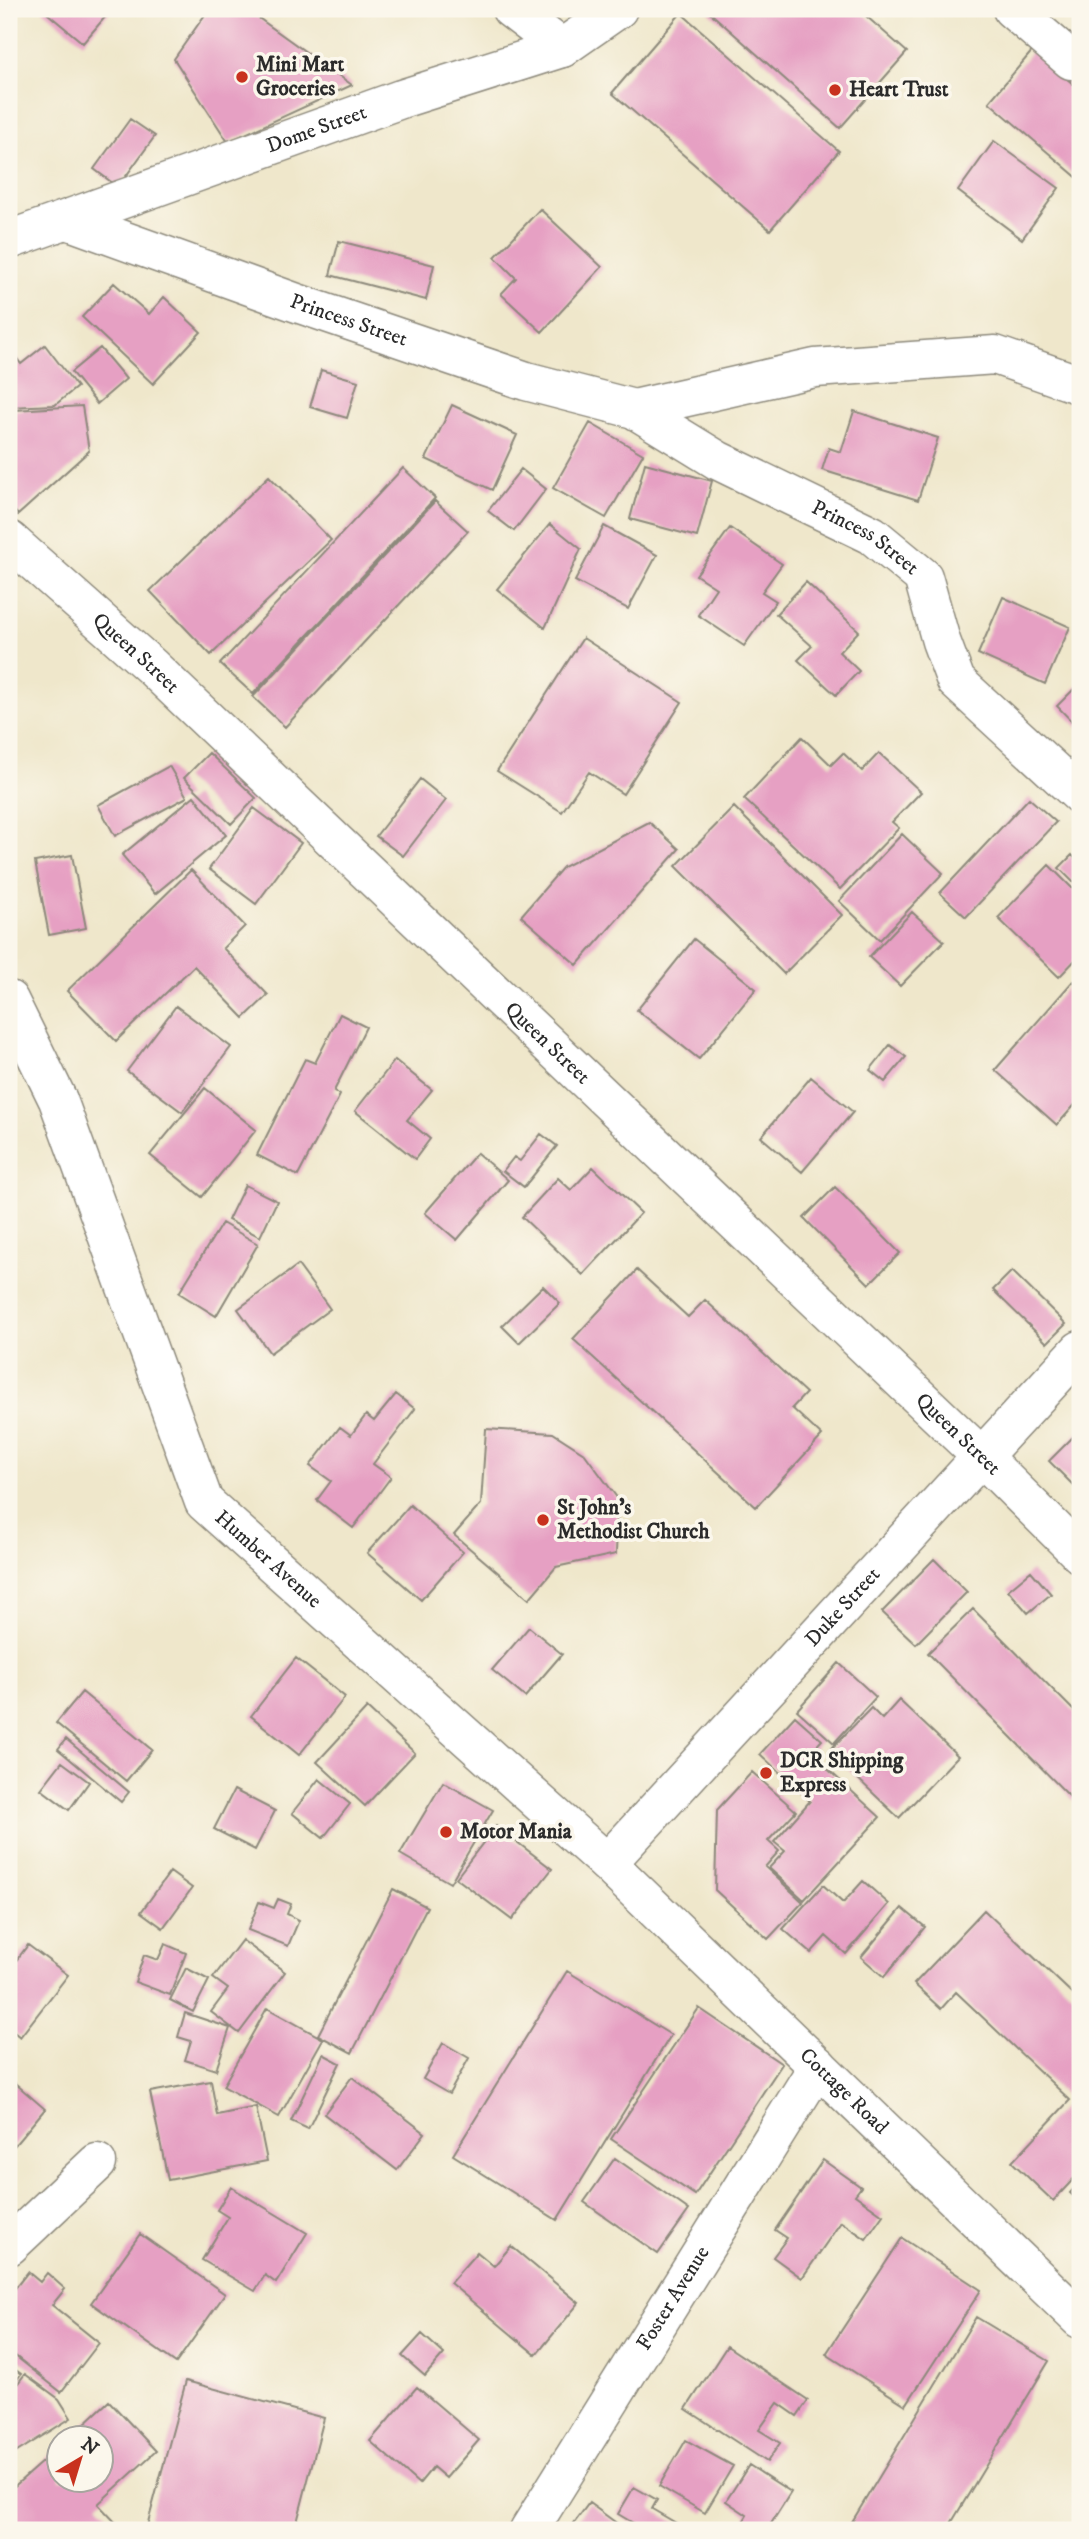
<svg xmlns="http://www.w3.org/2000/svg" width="1089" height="2539" viewBox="0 0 1089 2539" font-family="'IM FELL DW Pica',serif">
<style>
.building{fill:#e6a0c3}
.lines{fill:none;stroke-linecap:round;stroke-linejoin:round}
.minor-casing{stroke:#8d897b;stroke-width:41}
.tertiary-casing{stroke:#8d897b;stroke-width:41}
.secondary-casing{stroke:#8d897b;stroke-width:41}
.minor{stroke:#fff;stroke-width:38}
.tertiary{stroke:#fff;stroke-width:38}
.secondary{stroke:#fff;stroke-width:38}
.poi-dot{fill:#c8321e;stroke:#fbf7ec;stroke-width:2.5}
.labels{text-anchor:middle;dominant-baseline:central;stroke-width:7;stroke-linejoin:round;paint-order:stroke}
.poi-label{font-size:21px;font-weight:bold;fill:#2b2b2b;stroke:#fbf7ec;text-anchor:start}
.street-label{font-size:21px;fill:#2b2b2b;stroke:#fbf7ec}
</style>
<rect width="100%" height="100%" fill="#fbf7ec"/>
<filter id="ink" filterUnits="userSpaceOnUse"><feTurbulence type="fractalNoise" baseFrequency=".0143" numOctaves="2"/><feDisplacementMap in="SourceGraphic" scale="14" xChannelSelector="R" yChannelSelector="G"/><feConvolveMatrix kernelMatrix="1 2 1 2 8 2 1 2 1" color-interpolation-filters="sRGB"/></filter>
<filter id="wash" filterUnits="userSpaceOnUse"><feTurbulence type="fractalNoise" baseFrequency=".00686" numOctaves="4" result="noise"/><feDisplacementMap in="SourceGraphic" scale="28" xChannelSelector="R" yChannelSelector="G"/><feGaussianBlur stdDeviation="1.57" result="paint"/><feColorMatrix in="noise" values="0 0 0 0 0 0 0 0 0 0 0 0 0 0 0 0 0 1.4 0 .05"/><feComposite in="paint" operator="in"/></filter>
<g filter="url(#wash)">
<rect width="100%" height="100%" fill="#efe7cb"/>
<g id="blocks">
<path class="building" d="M42 9H112L83 43Z
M209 9H246L352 85 228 142 174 59Z
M706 9H858L907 52 840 128Z
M681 13 839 151 770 230 612 93Z
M1033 50 1080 90V180L989 102Z
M130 119 155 136 118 187 94 169Z
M994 141 1059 188 1022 239 958 191Z
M540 209 602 267 542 332 501 294 516 278 495 257Z
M339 241 434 265 426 300 330 275Z
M114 283 149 314 164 297 201 332 153 384 82 317Z
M45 345 77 387 55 405 9 407V348L21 364Z
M100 348 126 379 97 404 71 372Z
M321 370 358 381 347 418 310 407Z
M452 405 517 435 492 490 426 459Z
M82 406 89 451 18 515 9 505V416L14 410Z
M854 411 938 438 918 500 822 470 829 448 841 452Z
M590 423 643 454 606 518 553 488Z
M645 463 712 481 697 537 630 519Z
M403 468 435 498 253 694 220 664Z
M521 469 546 489 514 531 488 511Z
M269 476 331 540 211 655 150 591Z
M435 501 468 531 285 727 253 697Z
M550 524 581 549 545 628 497 589Z
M604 526 657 555 628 609 575 581Z
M730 528 782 564 762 592 776 601 744 646 698 615 716 588 696 575Z
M806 582 859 631 839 652 859 671 836 695 798 660 812 646 776 614Z
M1003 597 1070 627 1045 684 978 654Z
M583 638 682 702 623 794 589 772 562 812 497 771Z
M1080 683V730L1057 706Z
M802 737 831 765 843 753 862 771 879 753 921 792 892 822 899 828 840 889 744 799Z
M209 753 256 798 231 824 184 778Z
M169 766 187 797 115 836 98 805Z
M420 779 446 800 403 856 376 836Z
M194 796 226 835 155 894 122 855Z
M1029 798 1056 822 966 917 940 893Z
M734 807 842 915 784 974 676 866Z
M254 808 301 843 256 904 209 869Z
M649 822 679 849 577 965 521 916 563 867Z
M902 834 943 873 880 940 839 901Z
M72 855 86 928 49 935 35 862Z
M1072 855 1080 863V889L1059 868Z
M1049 865 1080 896V955L1059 977 998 918Z
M191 870 245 926 223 948 268 995 244 1018 194 966 116 1041 67 991Z
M912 912 944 941 900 986 869 957Z
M694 939 756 989 699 1059 637 1010Z
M1073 981 1080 987V1099L1057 1125 995 1070Z
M176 1006 231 1047 182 1112 127 1071Z
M340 1014 366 1027 334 1091 340 1095 298 1176 257 1155 305 1059 315 1063Z
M890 1045 906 1057 885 1082 870 1070Z
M395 1060 432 1090 407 1120 430 1139 415 1159 355 1111Z
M811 1077 853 1112 802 1172 761 1137Z
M205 1088 256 1130 202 1197 150 1155Z
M541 1134 557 1146 524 1187 503 1171 514 1157 520 1161Z
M477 1153 508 1180 457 1240 425 1213Z
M593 1167 641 1213 583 1275 522 1217 558 1178 571 1190Z
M245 1185 277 1201 260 1237 228 1220Z
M835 1187 900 1253 869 1284 804 1218Z
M222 1223 258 1244 216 1316 179 1293Z
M298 1265 330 1309 270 1353 238 1309Z
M637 1270 688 1317 705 1300 806 1393 792 1408 822 1436 756 1507 573 1339Z
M1012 1271 1066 1324 1047 1343 993 1290Z
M543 1286 560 1303 519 1343 502 1326Z
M396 1394 415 1409 373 1464 391 1477 353 1528 317 1500 331 1481 310 1466 340 1427 351 1435 366 1415 374 1421Z
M486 1429 553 1433 584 1453 618 1499 616 1554 556 1567 529 1599 454 1535 481 1504Z
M1080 1430V1492L1049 1461Z
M410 1505 463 1552 421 1600 367 1553Z
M934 1559 967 1592 916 1644 882 1612Z
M1031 1571 1051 1594 1028 1613 1008 1590Z
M973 1609 1080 1717V1807L928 1653Z
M529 1627 562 1654 525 1697 492 1670Z
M296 1658 345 1697 299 1755 251 1716Z
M839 1663 876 1697 834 1743 797 1710Z
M82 1692 152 1750 126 1781 56 1723Z
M899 1700 958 1756 899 1818 829 1751 871 1708 882 1719Z
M367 1708 415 1753 365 1806 317 1762Z
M795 1716 822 1740 810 1753 880 1817 804 1900 769 1868 785 1851 774 1842 810 1801 760 1754Z
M66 1739 129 1792 121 1802 58 1749Z
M62 1762 89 1782 69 1810 41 1789Z
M752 1772 796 1811 768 1841 779 1851 765 1867 803 1902 768 1939 715 1890 717 1810Z
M319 1779 350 1804 323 1838 292 1813Z
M443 1782 493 1810 450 1883 400 1854Z
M234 1790 275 1811 255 1850 214 1829Z
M496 1826 552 1869 512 1920 456 1878Z
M170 1872 192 1888 163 1928 141 1912Z
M863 1881 889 1904 846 1954 826 1936 811 1953 783 1929 823 1885 843 1903Z
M393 1889 427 1907 352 2053 318 2035Z
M278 1899 291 1904 287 1914 299 1920 288 1946 248 1930 259 1902 274 1908Z
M902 1908 925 1927 884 1977 861 1957Z
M984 1910 1080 2001V2172L1053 2201 1012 2162 1070 2100 956 1992 941 2009 914 1984Z
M242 1940 285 1972 239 2033 211 2012 228 1989 213 1978Z
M165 1944 186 1953 170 1995 135 1982 144 1955 158 1960Z
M28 1945 68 1975 20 2037 9 2028V1970Z
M186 1968 209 1980 193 2012 170 2000Z
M567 1971 671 2035 557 2220 453 2155Z
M267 2008 323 2039 279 2117 223 2086Z
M699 2008 782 2064 695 2195 611 2139Z
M185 2013 230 2028 216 2070 185 2060 191 2041 178 2037Z
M443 2043 469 2058 449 2094 423 2079Z
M323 2054 340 2063 308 2129 291 2121Z
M352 2077 425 2133 397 2170 324 2114Z
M9 2078 45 2109 9 2152Z
M211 2081 217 2115 256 2107 267 2161 168 2180 150 2092Z
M615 2158 689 2210 658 2254 584 2202Z
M823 2160 861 2187 855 2195 883 2215 866 2239 841 2222 802 2278 773 2257 787 2238 775 2230Z
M1080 2182V2202L1070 2193Z
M231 2187 307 2233 276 2283 265 2275 255 2291 202 2260 228 2217 217 2210Z
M140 2234 225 2294 176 2363 91 2303Z
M902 2238 981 2290 906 2405 826 2354Z
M511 2246 579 2303 536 2355 450 2283 477 2252 494 2266Z
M28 2272 40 2282 47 2273 65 2289 52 2305 99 2343 61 2392 9 2351V2296Z
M976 2317 1049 2361 947 2530H847Z
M422 2334 444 2354 425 2376 402 2356Z
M727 2346 808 2400 797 2416 778 2403 759 2430 780 2443 767 2462 686 2409Z
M9 2365 21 2374 9 2390Z
M25 2374 59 2399 71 2418 9 2457V2395Z
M186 2381 324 2418 295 2530H146Z
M417 2387 479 2440 446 2478 433 2467 419 2484 370 2441Z
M109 2401 156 2451 98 2504 119 2526 115 2530H9V2491L60 2446V2480H102V2438H69Z
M686 2440 733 2466 705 2513 659 2486Z
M749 2465 791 2492 767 2530 739 2529 747 2515 726 2501Z
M634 2487 657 2500 652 2509 688 2530H645L618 2514Z
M589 2503 626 2530H569Z"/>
</g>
</g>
<g filter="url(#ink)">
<use href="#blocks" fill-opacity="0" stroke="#8d897b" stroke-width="2"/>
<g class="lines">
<g class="minor-casing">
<g id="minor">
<path d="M1012 9 1071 60"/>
<path id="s1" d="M67 220 297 303 526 381 634 409 717 460 872 535 923 577 941 641 956 681 1080 795"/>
<path d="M634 409 815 368 995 355 1080 385"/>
<path id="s2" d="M9 540 152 667 982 1457 1080 1554"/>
<path id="s3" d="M607 1863 1080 1350"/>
<path d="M9 2246 97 2163"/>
<path id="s4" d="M529 2530 818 2066"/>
</g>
</g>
<g class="tertiary-casing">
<g id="tertiary">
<path d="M511 9 562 48"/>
<path id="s5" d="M9 240 401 99 562 48 618 9"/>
</g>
</g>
<g class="secondary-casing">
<g id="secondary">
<path id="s6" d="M9 1000 58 1100 204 1502 607 1863 1080 2319"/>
</g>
</g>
<use href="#minor" class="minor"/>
<use href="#tertiary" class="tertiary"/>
<use href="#secondary" class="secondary"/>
</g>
</g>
<g class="poi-dot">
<circle cx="242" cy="77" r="7"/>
<circle cx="835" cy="90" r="7"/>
<circle cx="543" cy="1520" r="7"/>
<circle cx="766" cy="1773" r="7"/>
<circle cx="446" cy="1832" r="7"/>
</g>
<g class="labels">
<g class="poi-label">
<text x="256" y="65">Mini Mart<tspan x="256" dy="24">Groceries</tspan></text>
<text x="849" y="90">Heart Trust</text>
<text x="557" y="1508">St John's<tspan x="557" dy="24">Methodist Church</tspan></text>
<text x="780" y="1761">DCR Shipping<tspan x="780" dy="24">Express</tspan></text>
<text x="460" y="1832">Motor Mania</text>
</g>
<g class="street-label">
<text stroke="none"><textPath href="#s5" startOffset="327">Dome Street</textPath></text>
<text stroke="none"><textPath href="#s1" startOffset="299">Princess Street</textPath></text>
<text stroke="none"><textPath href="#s1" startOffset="863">Princess Street</textPath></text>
<text stroke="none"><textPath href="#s2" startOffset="170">Queen Street</textPath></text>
<text stroke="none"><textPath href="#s2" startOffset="737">Queen Street</textPath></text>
<text stroke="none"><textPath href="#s2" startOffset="1304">Queen Street</textPath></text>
<text stroke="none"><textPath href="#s6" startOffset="625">Humber Avenue</textPath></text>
<text stroke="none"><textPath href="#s3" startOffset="348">Duke Street</textPath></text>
<text stroke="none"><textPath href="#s6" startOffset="1409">Cottage Road</textPath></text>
<text stroke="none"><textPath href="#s4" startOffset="273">Foster Avenue</textPath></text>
</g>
</g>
<rect width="1089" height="2539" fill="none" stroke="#fbf7ec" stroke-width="35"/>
<g transform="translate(80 2459) rotate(38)"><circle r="33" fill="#fbf7ec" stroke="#a8a59f" stroke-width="2"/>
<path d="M0-5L12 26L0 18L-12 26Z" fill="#c8321e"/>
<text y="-10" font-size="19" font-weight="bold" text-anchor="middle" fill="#2b2b2b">N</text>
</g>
</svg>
